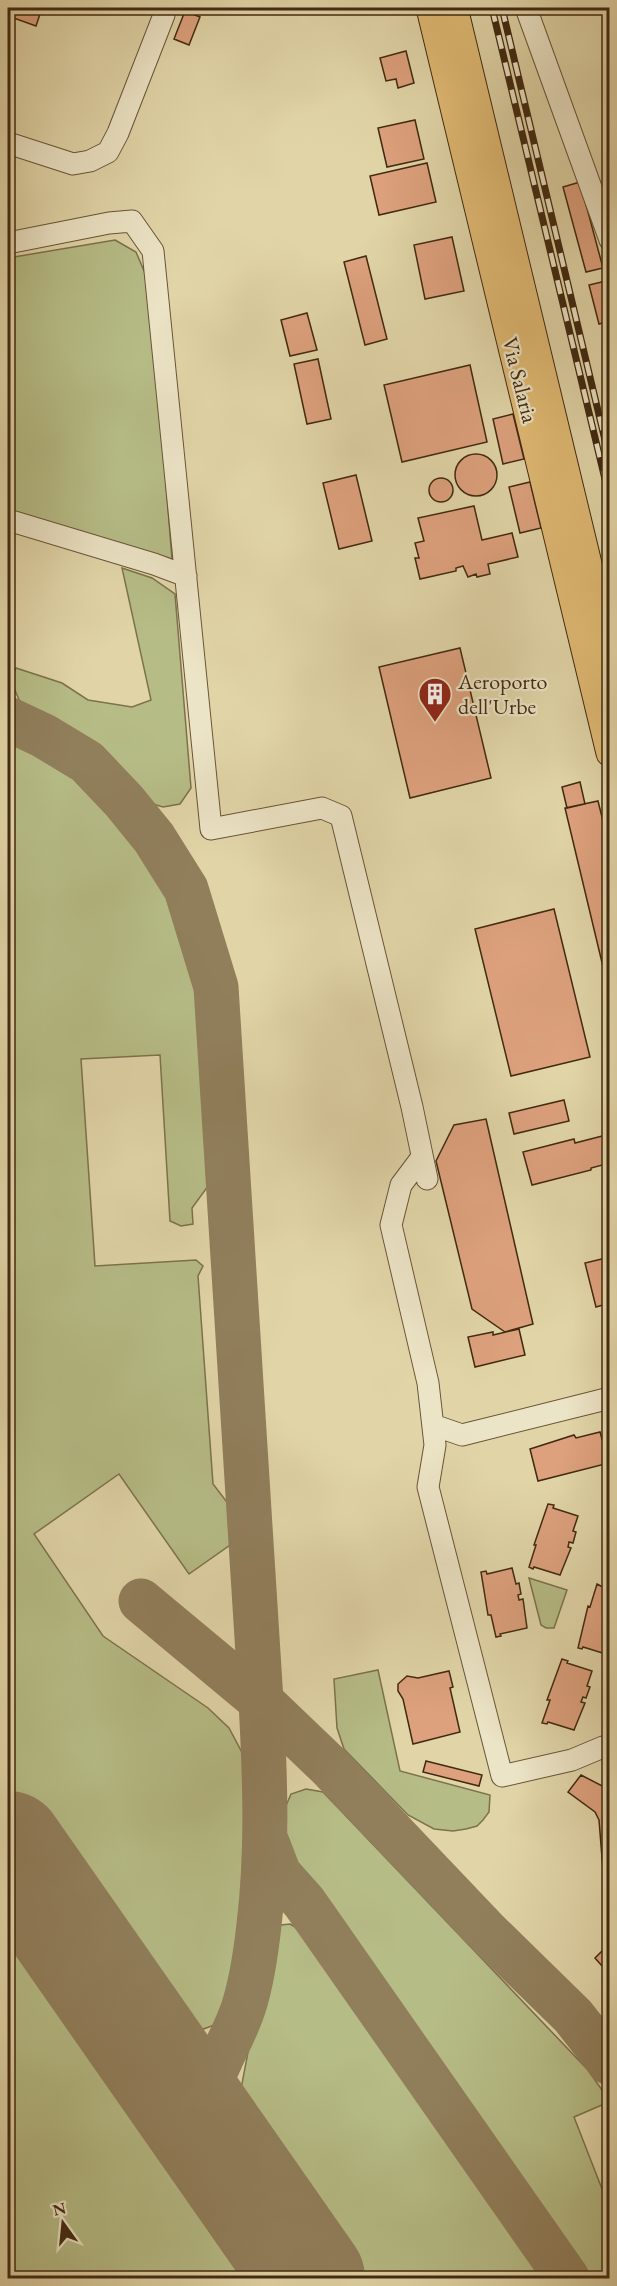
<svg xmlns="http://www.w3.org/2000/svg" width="617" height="2286" viewBox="0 0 617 2286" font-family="'EB Garamond',serif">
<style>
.green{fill:#b6bc86;stroke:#7c724c;stroke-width:1.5}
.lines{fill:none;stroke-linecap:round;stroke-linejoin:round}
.taxiway{stroke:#917f5c;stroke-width:45}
.runway{stroke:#917f5c;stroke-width:112}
.building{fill:#dda17d;stroke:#412911;stroke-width:1.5}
.minor-casing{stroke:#695437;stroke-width:23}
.major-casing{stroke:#412911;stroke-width:29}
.minor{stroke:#ece4c6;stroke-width:21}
.major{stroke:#e0ba74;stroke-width:27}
.rail-casing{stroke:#412911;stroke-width:7}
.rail{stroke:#ece4c6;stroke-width:4.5;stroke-dasharray:14;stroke-linecap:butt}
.labels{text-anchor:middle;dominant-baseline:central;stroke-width:4.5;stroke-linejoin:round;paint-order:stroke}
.street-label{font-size:22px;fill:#412911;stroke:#ece4c6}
.poi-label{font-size:22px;fill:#412911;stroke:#ece4c6;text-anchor:start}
</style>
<rect width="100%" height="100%" fill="#e1d5a8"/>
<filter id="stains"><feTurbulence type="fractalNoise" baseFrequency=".00333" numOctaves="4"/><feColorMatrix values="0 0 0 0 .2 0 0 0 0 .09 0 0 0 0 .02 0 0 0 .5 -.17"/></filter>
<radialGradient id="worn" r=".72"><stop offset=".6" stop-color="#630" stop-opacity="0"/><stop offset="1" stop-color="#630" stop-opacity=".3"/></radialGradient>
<path class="green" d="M115 240 136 252 150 285 172 559 8 510V258Z
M122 568 152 578 175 594 191 788 180 804 163 807 146 802 75 737 23 709 11 681 16 668 62 683 88 700 132 707 151 700Z
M8 736 41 753 88 786 119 820 162 882 183 940 198 1003 211 1182 192 1208 193 1224 181 1226 170 1221 160 1055 81 1059 95 1266 196 1260 203 1266 198 1276 213 1484 233 1510 230 1545 189 1574 119 1474 34 1534 103 1636 208 1708 229 1728 246 1760 253 1829 243 1935 227 2001 218 2023C204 2030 194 2033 178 2028L8 1783Z
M529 1578 567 1590 554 1628H546L541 1625Z
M378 1670 400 1771 490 1795 489 1812 483 1820 477 1826 466 1829 453 1831 434 1829 408 1815 344 1749 337 1728 334 1679Z
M306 1789 323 1792 588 2070 609 2100V2102L574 2117 609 2207V2278H587L282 1843V1815L291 1794Z
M8 1922 256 2278H8Z
M290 1924 302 1931 547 2278H354L237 2110 270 1936 281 1925Z"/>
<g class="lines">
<path class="taxiway" d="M8 719 44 736 87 762 124 801 154 838 186 889 216 987 261 1701C265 1776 268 1850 259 1925 256 1952 252 1980 244 2006 238 2025 228 2043 220 2061 191 2070 180 2071 153 2057
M141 1601 261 1701 330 1767 486 1931 573 2016 610 2063
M266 1840 279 1874 304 1902 567 2278
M215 2145C203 2110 204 2095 220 2061"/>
<path class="runway" d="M8 1847 309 2278"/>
</g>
<path class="building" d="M8 8H42L36 26 8 16Z
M185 11 200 17 189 45 174 39Z
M406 51 414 83 398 88 396 79 386 81 380 58Z
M415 120 424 159 387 167 378 128Z
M427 163 436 202 379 215 370 176Z
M580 182 603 268 586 272 563 187Z
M452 237 464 291 425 299 414 245Z
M366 256 387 339 365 345 344 262Z
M610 280V321L599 324 589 285Z
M307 313 317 350 290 356 281 320Z
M318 359 331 419 307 424 294 364Z
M470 365 487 442 402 462 384 385Z
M513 414 524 459 503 464 493 419Z
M455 475a21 21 0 1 1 42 0a21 21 0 1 1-42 0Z
M356 475 372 541 339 549 323 483Z
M429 490a12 12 0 1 1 24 0a12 12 0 1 1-24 0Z
M530 482 541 528 520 533 509 487Z
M474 506 482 540 512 533 518 557 488 564 490 574 477 577 476 574 468 577 463 566 456 568V571L420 579 415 558H419L415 543 424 541 418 518Z
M460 648 491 778 410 798 379 667Z
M580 782 585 804 567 808 562 787Z
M598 801 610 849V996L565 808Z
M554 909 590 1057 511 1076 475 929Z
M564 1100 569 1121 514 1134 509 1113Z
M486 1119 533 1324 505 1332 472 1309 436 1161 454 1125Z
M610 1134V1163L591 1168V1170L532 1185 523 1152 574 1139 575 1143Z
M610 1257V1303L596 1307 585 1263Z
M519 1329 525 1355 475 1367 468 1337 493 1332V1335Z
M600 1432 609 1463 538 1481 530 1449 574 1435 576 1438Z
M548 1504 554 1505 553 1508 578 1516 573 1531 576 1532 573 1543 569 1542 568 1547 571 1548 560 1575 534 1567 533 1569 529 1567 536 1545H534Z
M512 1568 516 1584 519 1583 521 1594 518 1595 519 1600 523 1599 527 1628 500 1634 501 1636 496 1637 491 1615H488L481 1572 486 1571 487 1574Z
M597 1584 610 1591 609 1655 583 1647 582 1649 578 1648 588 1606 590 1607Z
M562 1659 568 1661 567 1663 592 1671 587 1686 590 1687 586 1698 583 1697 581 1702 585 1703 574 1730 548 1722 547 1724 542 1723 550 1700H547Z
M449 1671 453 1687 450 1688 460 1732 413 1744 403 1699 398 1691V1684L407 1676 418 1678Z
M426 1761 482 1775 479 1786 423 1772Z
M581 1775 610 1790V1891L603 1870 599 1820 595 1812 568 1792Z
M610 1943V1975L595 1958Z"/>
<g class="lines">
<g class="minor-casing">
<path id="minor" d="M526 8 610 240
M8 143 73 164 90 161 108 152 118 133 164 15V8
M8 243 109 223 132 221 153 251 211 829 322 808 341 816 412 1107 427 1179
M8 520 154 564 186 576
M422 1157 401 1185 391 1225 428 1383 435 1445 428 1487 502 1776 572 1760 603 1747 610 1749
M433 1425 462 1435 610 1398"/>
</g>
<g class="major-casing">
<path id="major" d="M430 8 610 753
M454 8 610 655"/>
</g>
<use href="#minor" class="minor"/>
<use href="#major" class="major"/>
<g class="rail-casing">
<path id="rail" d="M492 8 610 500
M502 8 610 461"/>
</g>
<use href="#rail" class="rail"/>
</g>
<defs>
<g id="building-pin" transform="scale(1.725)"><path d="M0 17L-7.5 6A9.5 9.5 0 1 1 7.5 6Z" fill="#8f2418" stroke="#ece4c6"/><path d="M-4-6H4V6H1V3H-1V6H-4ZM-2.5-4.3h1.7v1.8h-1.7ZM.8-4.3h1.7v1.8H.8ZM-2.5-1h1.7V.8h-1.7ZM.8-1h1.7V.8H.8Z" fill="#fff"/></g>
</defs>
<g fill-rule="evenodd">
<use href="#building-pin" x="435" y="694"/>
</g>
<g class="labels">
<g class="street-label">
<text transform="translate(520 380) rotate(76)">Via Salaria</text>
</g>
<g class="poi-label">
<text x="458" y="681">Aeroporto<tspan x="458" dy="25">dell'Urbe</tspan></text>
</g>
</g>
<rect width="617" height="2286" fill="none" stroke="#e1d5a8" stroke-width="30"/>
<rect x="9" y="9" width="599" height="2268" fill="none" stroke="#412911" stroke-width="3"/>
<rect x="15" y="15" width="587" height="2256" fill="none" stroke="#412911" stroke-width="1.5"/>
<g transform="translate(63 2223) rotate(345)" stroke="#ece4c6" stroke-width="4.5" paint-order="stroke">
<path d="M0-4.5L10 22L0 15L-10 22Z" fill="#412911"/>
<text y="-9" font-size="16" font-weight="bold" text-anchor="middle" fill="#412911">N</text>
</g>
<rect width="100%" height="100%" filter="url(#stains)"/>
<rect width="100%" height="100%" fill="url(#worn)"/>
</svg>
